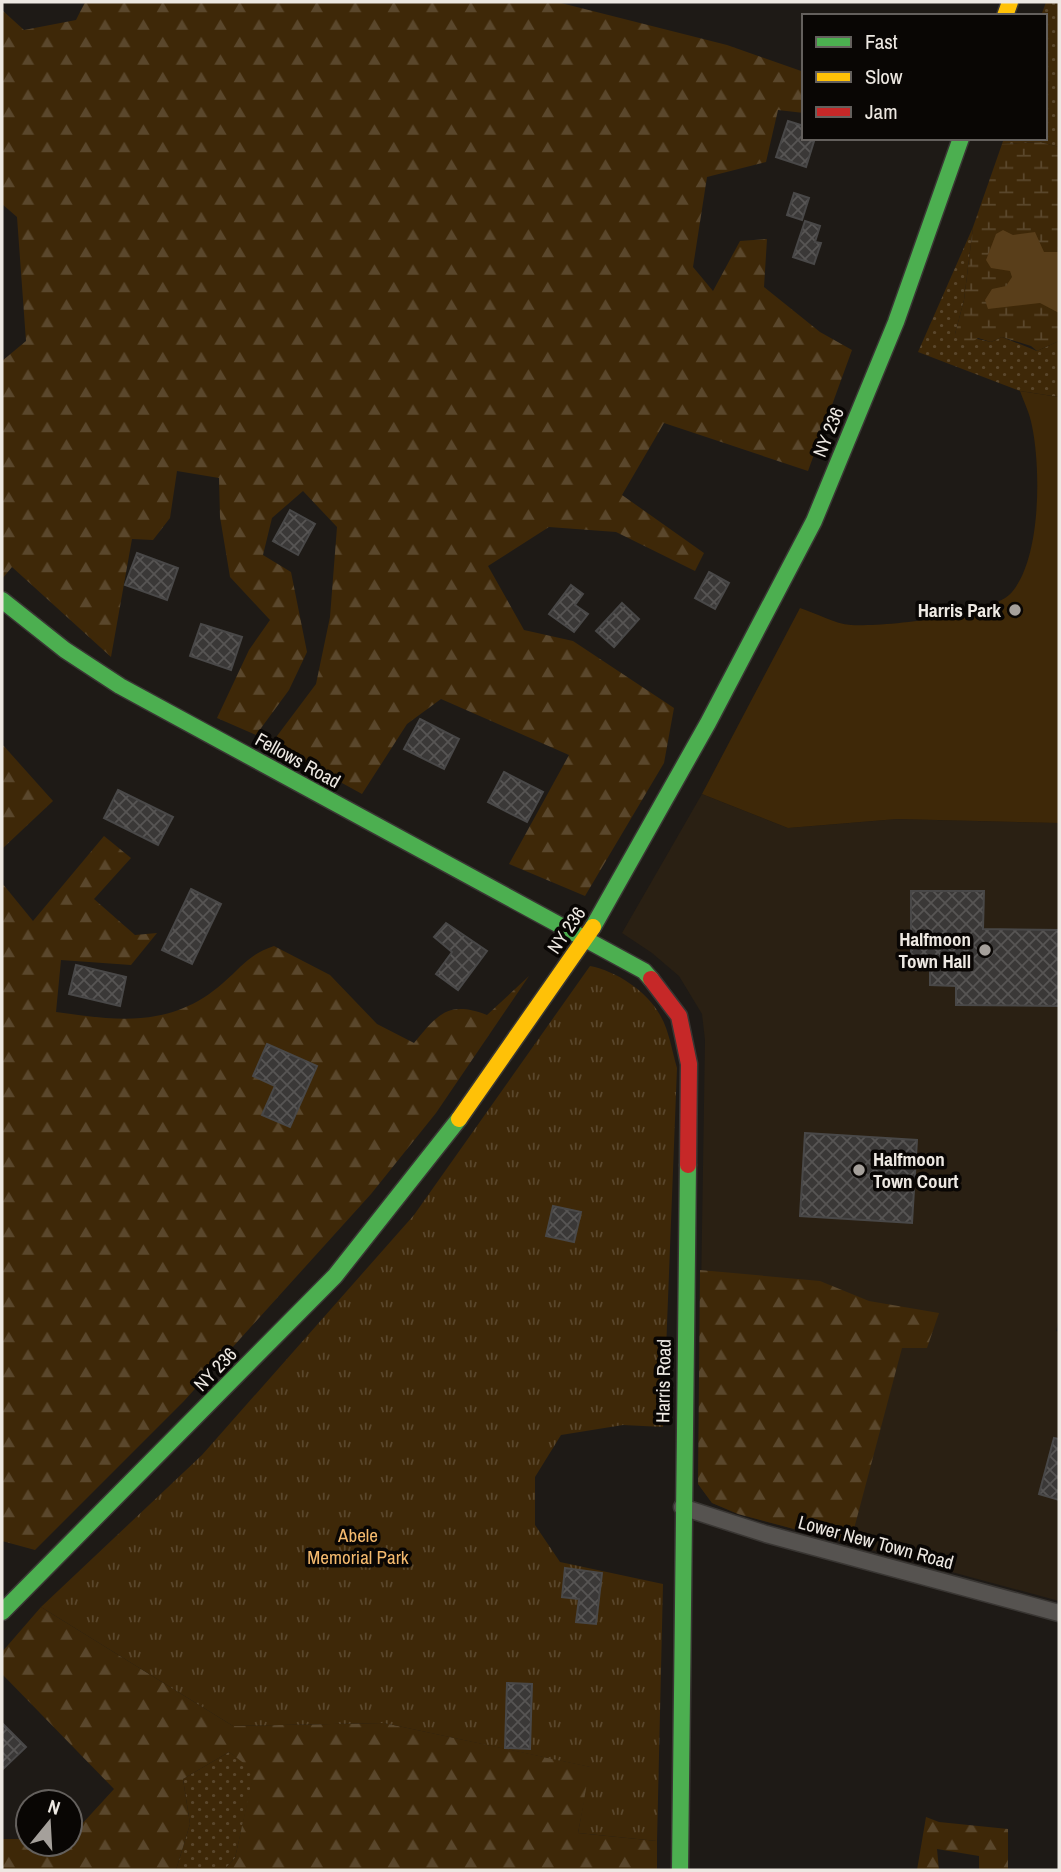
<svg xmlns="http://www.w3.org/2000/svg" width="1061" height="1872" viewBox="0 0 1061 1872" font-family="'Archivo Narrow',sans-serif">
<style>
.built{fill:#2a2013}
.grass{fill:url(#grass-dots)}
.forest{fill:url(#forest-firs)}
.wetland{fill:url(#wetland-marsh)}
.park{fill:url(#park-tufts)}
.pitch{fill:#3e2808}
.water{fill:#593e1a}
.building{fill:url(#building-cross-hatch);stroke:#494848;stroke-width:2}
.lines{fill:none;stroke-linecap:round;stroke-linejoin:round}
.street-casing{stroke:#393633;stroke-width:19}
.fast-casing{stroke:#393633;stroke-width:19}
.slow-casing{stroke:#393633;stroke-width:19}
.jam-casing{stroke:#393633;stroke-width:19}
.street{stroke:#565350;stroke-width:16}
.fast{stroke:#4caf50;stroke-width:16}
.slow{stroke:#ffc107;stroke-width:16}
.jam{stroke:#c62828;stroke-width:16}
.poi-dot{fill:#a5a09b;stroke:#090604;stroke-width:2.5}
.labels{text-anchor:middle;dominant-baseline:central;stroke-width:7;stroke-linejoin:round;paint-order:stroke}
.street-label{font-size:19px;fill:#ede8e2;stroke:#090604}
.poi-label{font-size:19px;font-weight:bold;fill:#ede8e2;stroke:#090604;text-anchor:end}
.park-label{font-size:19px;fill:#f5ba6e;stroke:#090604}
</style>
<defs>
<pattern id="grass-dots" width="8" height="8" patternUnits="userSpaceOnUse" patternTransform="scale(1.75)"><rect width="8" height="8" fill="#3e2808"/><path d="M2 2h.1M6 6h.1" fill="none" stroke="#5a472c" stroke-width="1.8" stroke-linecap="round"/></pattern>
<pattern id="forest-firs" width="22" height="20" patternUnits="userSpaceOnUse" patternTransform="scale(1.75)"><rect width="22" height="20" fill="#3e2808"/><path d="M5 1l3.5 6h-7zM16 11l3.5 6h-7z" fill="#5a472c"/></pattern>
<pattern id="wetland-marsh" width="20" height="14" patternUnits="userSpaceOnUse" patternTransform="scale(1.75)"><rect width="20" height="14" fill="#3e2808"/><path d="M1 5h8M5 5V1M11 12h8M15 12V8" fill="none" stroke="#5a472c"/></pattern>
<pattern id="park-tufts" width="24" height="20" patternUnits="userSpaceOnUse" patternTransform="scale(1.75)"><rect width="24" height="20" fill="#3e2808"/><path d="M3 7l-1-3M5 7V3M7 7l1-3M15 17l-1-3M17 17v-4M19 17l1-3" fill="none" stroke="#5a472c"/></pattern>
<pattern id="building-cross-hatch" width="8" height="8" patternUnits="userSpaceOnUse" patternTransform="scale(1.75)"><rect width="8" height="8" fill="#3a3837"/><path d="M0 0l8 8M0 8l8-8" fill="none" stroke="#575554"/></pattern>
</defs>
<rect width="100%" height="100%" fill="#1e1a16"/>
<path class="built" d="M702 794 788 828 897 819 1059 823V1319L1056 1331 1059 1332V1601L738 1514 712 1503 698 1484 705 1040 702 1014 679 976 652 953 622 933Z"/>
<path class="grass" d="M1046 2H1059V147L1040 142 1002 144 1004 138H1045V16H1041Z
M973 227 964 300 955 334 991 342 1002 337 1037 351 1059 341V397L1020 391 918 352Z
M229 1752 255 1770 235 1858 224 1870H176L190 1824 183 1779Z"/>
<path class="forest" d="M85 2H557L727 45 804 72V113L778 110 766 162 707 177 693 267 713 291 740 241 767 239 764 287 820 332 852 350 808 471 664 423 622 495 704 553 695 571 616 532 549 527 488 566 524 630 573 641 674 708 664 763 585 896 509 864 569 755 441 699 407 724 362 794 271 744 316 684 330 617 337 527 303 491 272 518 263 555 291 572 307 652 289 690 256 735 217 718 249 650 270 620 230 577 220 517 219 478 177 471 170 518 153 540 132 539 111 657 12 567 2 579V361L26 341 17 217 2 204V10L24 30 76 20Z
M2 744 53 801 2 849Z
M104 836 131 858 94 899 135 935 157 933 131 965 61 960 56 1012C119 1021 172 1028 223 983 243 966 248 955 274 946L330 975 377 1024 414 1043C437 1015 448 1000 487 1015L529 976 436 1113 371 1194 184 1401 35 1550 2 1541V883L33 921Z
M700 1270 820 1281 869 1301 939 1313 927 1348H902L850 1544 738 1514 712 1503 698 1484Z
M41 1607 233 1726 384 1723 591 1767 578 1833 657 1841V1870H224L235 1858 254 1771 229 1752 183 1779 190 1824 176 1870H2V1839H28V1844H70V1837L114 1789 2 1674V1652Z
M926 1817 939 1822 1008 1829V1870H979V1856L937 1849 939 1870H917Z"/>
<path class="wetland" d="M1040 142 1059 147V341L1037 351 1031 346 1002 337 991 342 978 338 969 344H962L955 334 964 300 973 227 1002 144Z"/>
<path class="park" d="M590 966C616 971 647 991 660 1015 669 1030 672 1051 677 1068L663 1427 623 1425 561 1435 535 1477V1525L560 1562 663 1584 657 1841 578 1833 590 1767 384 1723 233 1726 41 1607 202 1455 414 1215Z"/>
<path class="pitch" d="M1020 391 1059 397V823L897 819 788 828 702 794 800 608C816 613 835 624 851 625 882 627 993 616 1012 592 1041 558 1041 469 1032 426 1030 414 1024 402 1020 391Z"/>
<path class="water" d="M1003 230 1013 235 1035 232 1044 252H1059V313L1040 303 988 309 985 300 992 289 1006 286 1012 277 1010 271 991 268 986 260 996 234Z"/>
<path class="building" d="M788 121 804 126V138H815L806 167 776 157Z
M794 193 809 198 802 220 787 215Z
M805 221 820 226 815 242 821 243 814 264 793 257Z
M290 510 315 524 298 555 273 541Z
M137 553 178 568 167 600 125 585Z
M709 572 729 583 715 609 695 598Z
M571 585 583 594 575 605 588 614 574 632 549 614Z
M622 603 639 619 614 647 596 631Z
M201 624 242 637 231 670 190 656Z
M420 719 459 739 444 769 404 749Z
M504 772 543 792 527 822 488 802Z
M118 790 173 817 158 845 104 818Z
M191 889 221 904 192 964 162 950Z
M911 891H984L983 929 1059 930V1006L956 1005V986L930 985V970H911Z
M446 923 487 951 458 990 436 974 452 952 434 937Z
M76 965 126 977 120 1006 69 994Z
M267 1044 317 1066 290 1127 262 1115 275 1086 253 1076Z
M805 1133 917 1140 912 1223 800 1216Z
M553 1206 581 1212 574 1242 546 1236Z
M1054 1438 1059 1439V1500L1039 1494Z
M565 1568 602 1573 596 1624 576 1622 579 1599 562 1597Z
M507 1683 532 1684 530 1749 505 1748Z
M2 1723 26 1747 2 1770Z"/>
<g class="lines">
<g class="street-casing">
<path id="street" d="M682 1507 766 1534 1059 1613"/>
</g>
<g class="fast-casing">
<path id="fast" d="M2 600 65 650 120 686 644 971 651 979
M593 927 708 723 814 521 896 322 961 138
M2 1612 335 1276 459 1119
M680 1870 688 1165"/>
</g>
<g class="slow-casing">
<path id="slow" d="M1005 16 1010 2
M459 1119 593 927"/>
</g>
<g class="jam-casing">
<path id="jam" d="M651 979 679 1016 689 1064 688 1165"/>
</g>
<use href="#street" class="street"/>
<use href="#fast" class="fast"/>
<use href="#slow" class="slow"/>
<use href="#jam" class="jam"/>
</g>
<g class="poi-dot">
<circle cx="1015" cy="610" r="7"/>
<circle cx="985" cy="950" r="7"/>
<circle cx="859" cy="1170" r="7"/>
</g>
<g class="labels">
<g class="street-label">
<text transform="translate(828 432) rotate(-68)">NY 236</text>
<text transform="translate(298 760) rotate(29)">Fellows Road</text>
<text transform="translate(566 930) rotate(-56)">NY 236</text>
<text transform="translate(215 1369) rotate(-46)">NY 236</text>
<text transform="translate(663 1381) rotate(-89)">Harris Road</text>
<text transform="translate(876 1542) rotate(15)">Lower New Town Road</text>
</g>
<g class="poi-label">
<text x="1001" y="610">Harris Park</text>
<text x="971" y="939">Halfmoon<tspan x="971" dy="22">Town Hall</tspan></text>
<text x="873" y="1159" text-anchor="start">Halfmoon<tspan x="873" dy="22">Town Court</tspan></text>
</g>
<g class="park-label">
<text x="358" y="1535">Abele<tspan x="358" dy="22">Memorial Park</tspan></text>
</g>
</g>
<rect width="1061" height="1872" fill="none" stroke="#ede8e2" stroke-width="7"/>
<rect x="802" y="14" width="245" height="126" fill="#090604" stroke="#64605d" stroke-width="2"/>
<rect x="816" y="37" width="35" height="10" fill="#4caf50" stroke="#64605d" stroke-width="2"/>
<text x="865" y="49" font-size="21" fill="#ede8e2">Fast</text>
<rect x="816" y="72" width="35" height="10" fill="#ffc107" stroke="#64605d" stroke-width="2"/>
<text x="865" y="84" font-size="21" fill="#ede8e2">Slow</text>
<rect x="816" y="107" width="35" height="10" fill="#c62828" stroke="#64605d" stroke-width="2"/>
<text x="865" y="119" font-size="21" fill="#ede8e2">Jam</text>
<g transform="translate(49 1823) rotate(18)"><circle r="33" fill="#090604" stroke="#64605d" stroke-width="2"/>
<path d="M0-5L12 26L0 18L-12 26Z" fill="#a5a09b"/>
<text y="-10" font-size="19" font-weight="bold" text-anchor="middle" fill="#ede8e2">N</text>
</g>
</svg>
